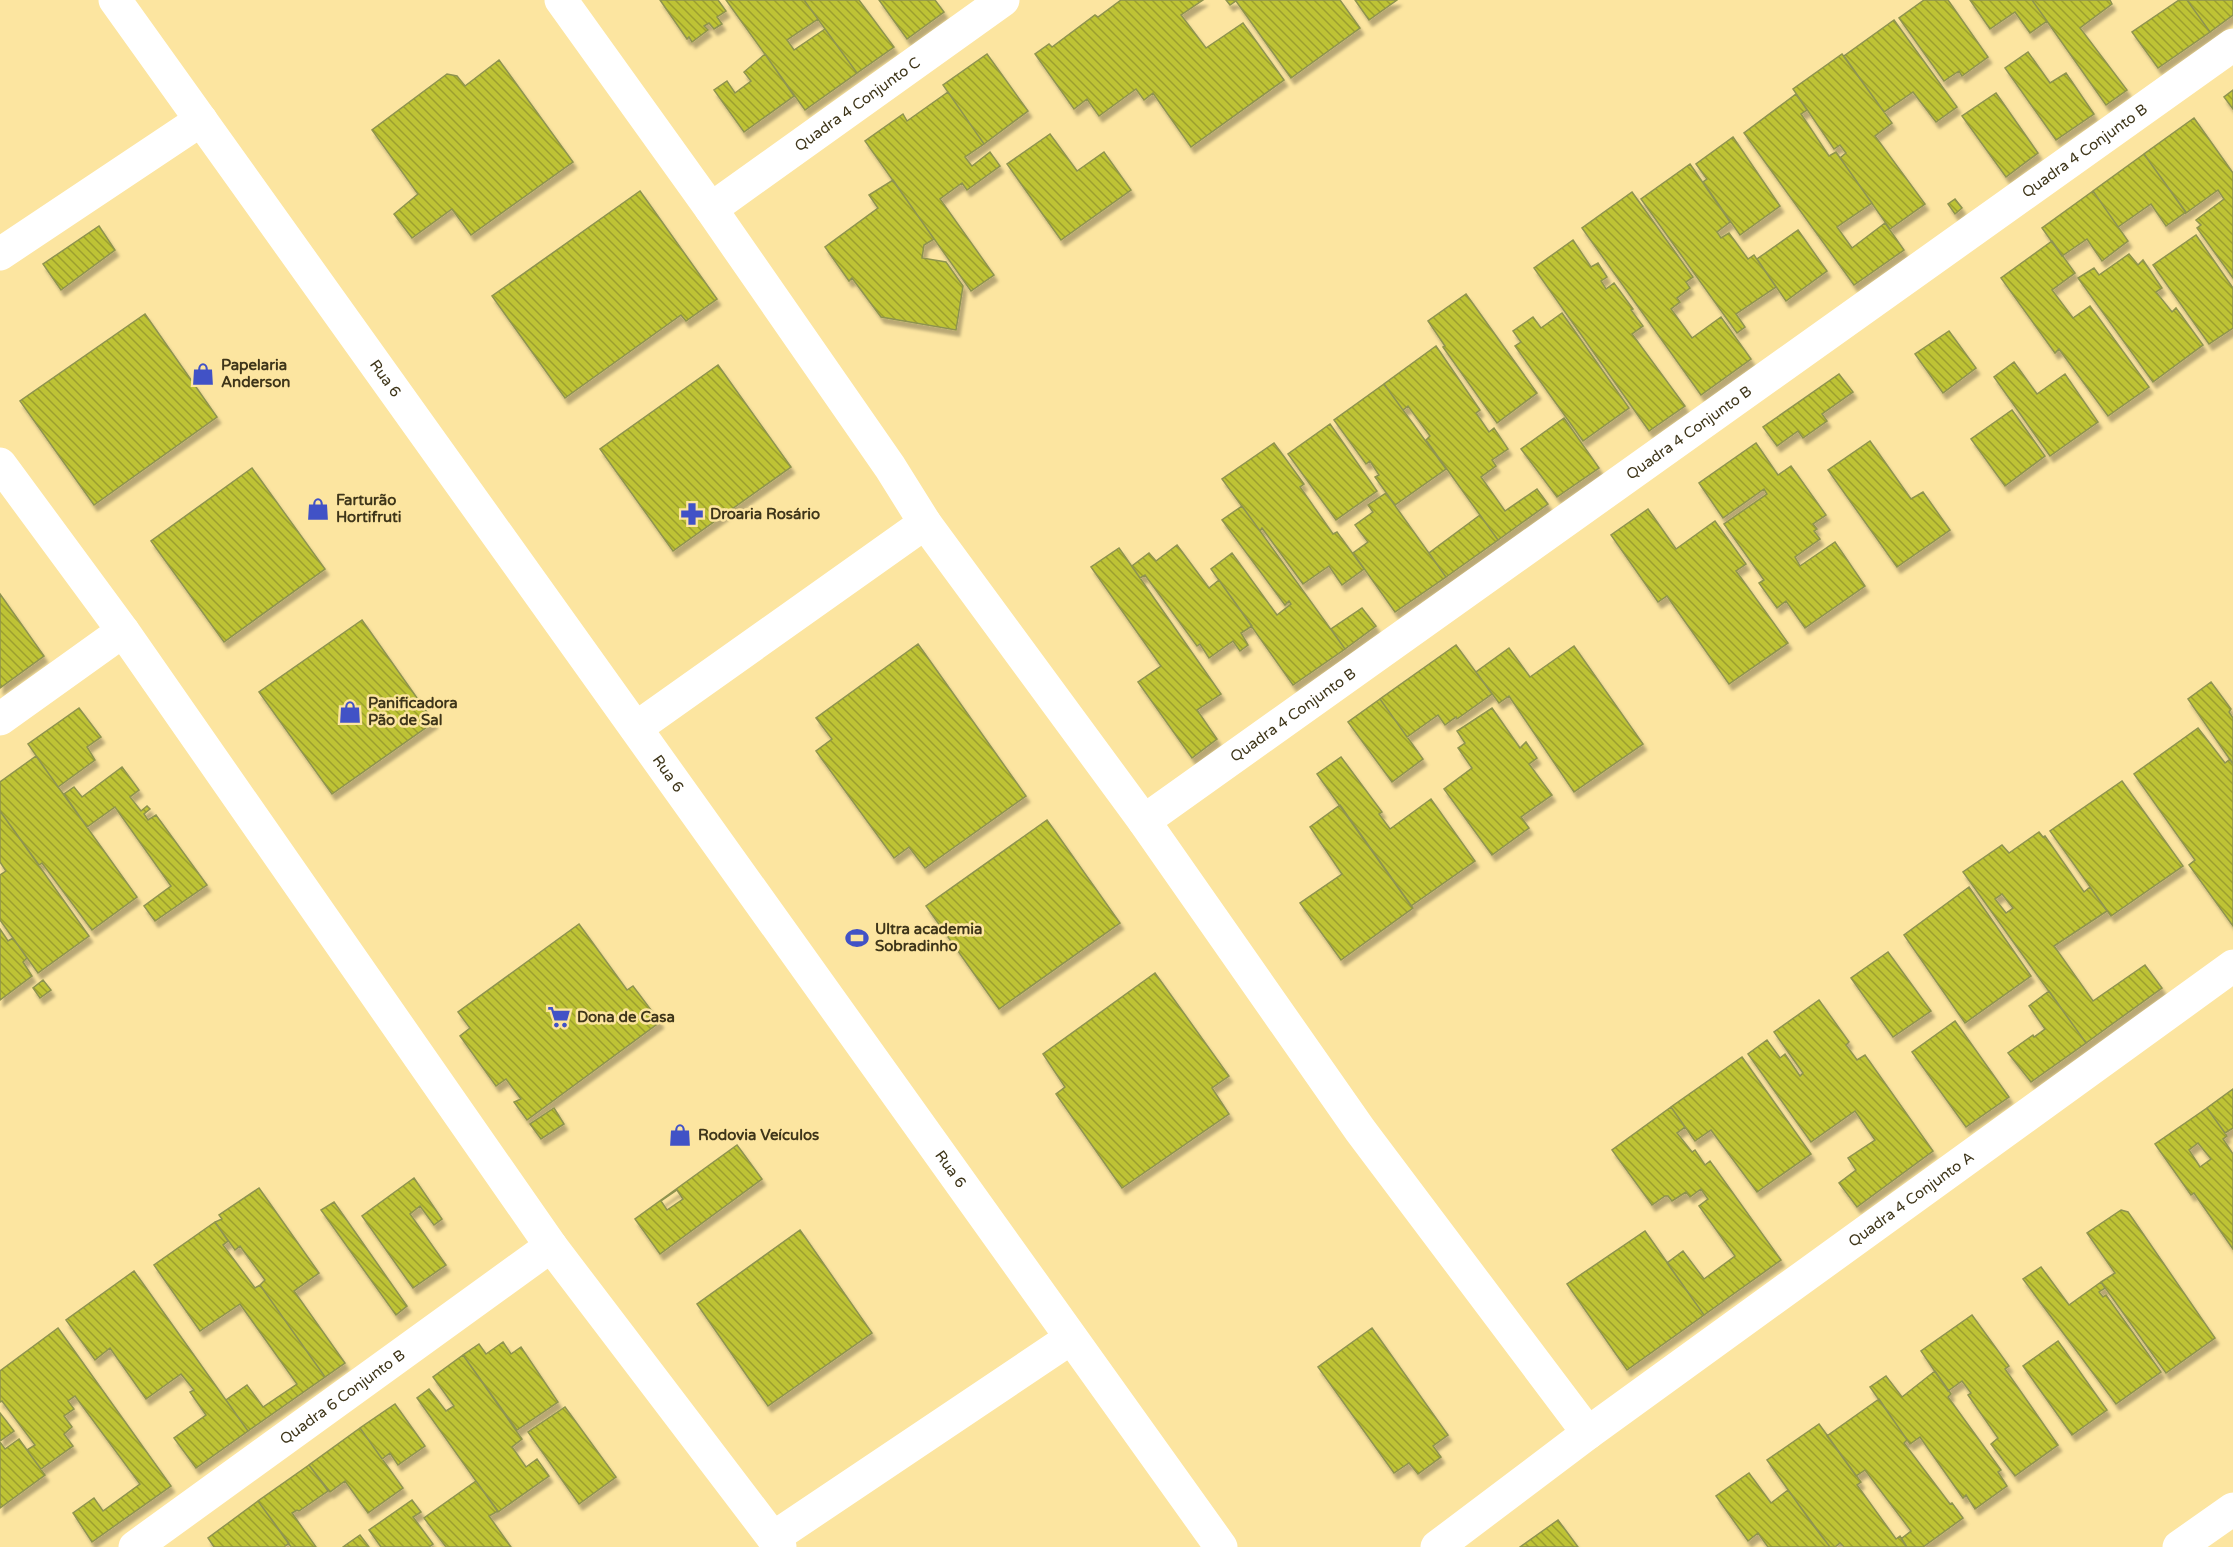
<svg xmlns="http://www.w3.org/2000/svg" width="2233" height="1547" viewBox="0 0 2233 1547" font-family="'Varela Round',sans-serif">
<style>
.building{fill:url(#building-back-hatch);stroke:#8e934f;stroke-width:1.5;fill-rule:evenodd;filter:url(#shadow)}
.lines{fill:none;stroke-linecap:round;stroke-linejoin:round}
.minor{stroke:#fff;stroke-width:33}
.tertiary{stroke:#fff;stroke-width:33}
.labels{text-anchor:middle;dominant-baseline:central;stroke-width:5;stroke-linejoin:round;paint-order:stroke}
.street-label{font-size:15px;fill:#3e3519;stroke:#fce5a0}
.poi-label{font-size:15px;font-weight:bold;fill:#3e3519;stroke:#fce5a0;text-anchor:start}
</style>
<defs>
<pattern id="building-back-hatch" width="6" height="6" patternUnits="userSpaceOnUse" patternTransform="scale(1.5)"><rect width="6" height="6" fill="#bec336"/><path d="M-1 5l2 2M0 0l6 6M5-1l2 2" fill="none" stroke="#9c9f2d"/></pattern>
<filter id="shadow"><feDropShadow dx="3.5" dy="6" stdDeviation="1.5" flood-color="#0004"/></filter>
</defs>
<rect width="100%" height="100%" fill="#fce5a0"/>
<path class="building" d="M660 0H718L726 11 717 17 722 24 714 29 709 23 704 26 708 30 692 42 689 37 687 39Z
M726 0H804L818 19 787 40 794 50 825 29 857 73 805 110Z
M804 0H859L894 47 857 73Z
M879 0H935L944 12 907 39Z
M1121 0H1203L1181 15 1206 48 1243 23 1284 80 1191 147 1153 93 1144 100 1136 89 1099 116 1087 99 1074 109 1035 54 1049 44 1052 47 1095 15 1098 17Z
M1226 0H1340L1360 28 1291 78 1236 1 1230 5Z
M1355 0H1397L1369 20Z
M1924 0H1948L1988 57 1962 76 1959 71 1944 81 1899 18Z
M1970 0H2032L2047 21 2030 33 2015 12 1990 29Z
M2032 0H2110L2112 4 2080 28 2127 90 2106 105Z
M2179 0H2187L2210 32 2158 68 2132 32Z
M2187 0H2233V15L2210 32Z
M1894 20 1957 107 1936 122 1913 92 1884 112 1844 56Z
M2028 52 2050 83 2066 73 2094 114 2056 140 2005 68Z
M765 54 794 96 744 132 714 90 727 81 735 93 751 81 744 72Z
M987 54 1028 111 984 144 943 85Z
M1842 54 1892 123 1875 136 1925 204 1890 229 1840 158 1846 153 1840 145 1834 149 1793 89Z
M499 60 573 162 471 235 452 209 412 238 394 214 418 194 372 130 447 74 457 76 465 86Z
M2233 90V109L2224 97Z
M948 92 984 144 965 157 971 165 972 166 990 152 1000 166 967 190 962 183 940 199 994 275 971 291 865 141 903 114 907 121Z
M1996 93 2038 153 2006 177 1962 116Z
M1796 94 1807 110 1801 114 1829 156 1836 152 1872 203 1837 227 1852 248 1885 223 1904 250 1854 285 1744 133Z
M2194 118 2233 173V278L2197 228 2201 225 2196 220 2224 199 2218 190 2186 213 2144 154Z
M1050 134 1077 171 1104 152 1131 190 1061 240 1007 164Z
M1733 137 1780 206 1740 235 1703 182 1707 179 1696 164Z
M2144 154 2186 212 2166 226 2151 204 2118 227 2093 191Z
M1690 164 1730 222 1717 232 1721 238 1729 233 1748 259 1754 255 1776 287 1736 314 1745 327 1737 333 1641 199Z
M893 180 934 239 924 245 922 258 946 262 963 286 956 330 881 317 852 278 849 281 825 247 878 208 869 195Z
M640 191 717 299 686 321 681 315 565 398 492 296Z
M2093 191 2128 241 2102 261 2087 239 2062 256 2042 228Z
M1632 192 1693 277 1686 282 1690 288 1677 298 1680 302 1671 309 1692 338 1721 317 1751 359 1701 395 1582 228Z
M1955 199 1962 208 1955 214 1948 204Z
M99 226 115 250 61 290 43 264Z
M1798 230 1827 271 1786 301 1757 259Z
M2196 235 2233 288V328L2209 344 2153 265Z
M1573 240 1591 267 1598 263 1607 277 1601 281 1606 289 1614 283 1633 309 1631 310 1643 326 1632 334 1685 406 1649 431 1534 268Z
M2052 241 2075 273 2052 290 2073 318 2090 306 2149 387 2108 416 2059 349 2055 353 2001 278Z
M2129 254 2138 265 2143 260 2162 288 2156 292 2172 312 2176 308 2203 345 2153 382 2078 278 2094 268 2099 275Z
M1466 294 1537 393 1497 423 1443 347 1445 346 1428 321Z
M1562 313 1629 408 1583 441 1515 346 1521 342 1513 331 1533 317 1541 328Z
M145 314 217 417 94 505 20 401Z
M1949 331 1976 368 1943 393 1915 354Z
M1436 346 1480 410 1476 413 1489 432 1494 428 1508 449 1492 460 1496 466 1481 477 1505 511 1537 489 1548 504 1498 540 1426 440 1430 436 1408 406 1403 410 1384 384Z
M2014 362 2037 394 2065 374 2098 422 2050 456 1994 377Z
M718 365 791 467 673 551 600 449Z
M1839 374 1853 392 1822 414 1827 421 1803 438 1798 431 1777 446 1763 427Z
M1384 384 1446 469 1395 505 1375 477 1379 475 1370 461 1366 464 1334 420Z
M2012 410 2045 456 2005 486 1971 439Z
M1564 418 1599 468 1557 497 1521 449Z
M1330 424 1377 491 1336 520 1288 454Z
M1870 441 1911 499 1923 492 1950 530 1897 567 1828 470Z
M1274 443 1304 484 1300 487 1333 534 1337 532 1364 569 1342 585 1329 566 1303 584 1262 528 1260 531 1222 479Z
M1756 443 1778 475 1791 466 1826 515 1813 524 1817 529 1814 531 1820 539 1795 557 1800 566 1835 542 1865 586 1805 628 1786 601 1777 608 1759 583 1764 580 1724 524 1767 494 1764 489 1723 518 1699 483Z
M252 468 325 569 224 642 151 541Z
M1386 493 1446 577 1395 612 1353 553 1368 542 1355 525 1373 512 1368 505Z
M1242 506 1345 649 1293 685 1211 569 1232 553 1277 615 1291 604 1289 601 1285 605 1222 520Z
M1648 509 1676 549 1715 521 1746 564 1736 571 1788 643 1729 684 1667 596 1658 602 1611 535Z
M1480 515 1498 540 1446 577 1429 553Z
M1177 545 1209 588 1219 580 1252 626 1241 633 1248 645 1240 651 1233 641 1209 658 1200 644 1197 646 1145 575 1140 578 1132 566 1149 553 1156 561Z
M1119 548 1221 694 1197 710 1217 739 1192 758 1138 682 1161 666 1091 567Z
M0 594 44 656 0 688Z
M1362 608 1376 626 1345 649 1331 629Z
M362 620 434 722 332 794 259 692Z
M918 644 1026 796 925 868 909 847 894 858 816 751 832 739 816 718Z
M1456 645 1492 694 1457 719 1456 717 1445 725 1438 715 1407 737 1380 699Z
M1574 646 1643 744 1574 792 1509 696 1499 703 1476 672 1509 648 1530 677Z
M2211 682 2231 709 2229 712 2233 718V764L2188 699Z
M1380 699 1423 759 1392 782 1348 722Z
M79 708 101 737 87 747 95 760 58 787 28 744Z
M1492 708 1520 748 1526 742 1537 758 1529 764 1552 795 1521 817 1529 828 1492 855 1444 789 1472 768 1458 748 1465 743 1457 731Z
M2198 728 2225 763 2230 759 2233 764V926L2189 865 2195 860 2134 774Z
M36 756 137 897 92 930 42 863 39 865 0 811V782Z
M1341 757 1382 812 1379 814 1390 829 1431 799 1475 861 1411 906 1317 774Z
M122 767 139 790 130 797 141 811 147 806 150 809 144 814 148 820 156 815 207 885 155 921 144 906 171 886 115 807 87 827 64 794 74 787 82 797Z
M2122 781 2183 866 2111 916 2050 831Z
M1340 805 1413 908 1341 960 1300 903 1342 874 1310 827Z
M0 811 89 936 38 973 0 920V875L6 871 0 862Z
M1047 820 1120 923 999 1009 926 906Z
M2039 832 2043 837 2045 836 2084 892 2090 887 2107 911 2054 946 2093 1001 2145 965 2162 988 2086 1043 1963 872 2002 845 2009 853ZM2002 894 2013 908 2006 913 1995 899Z
M1969 887 2031 976 1965 1023 1904 935Z
M579 924 627 990 633 986 660 1022 527 1120 514 1102 521 1099 506 1079 496 1086 460 1036 470 1028 458 1012Z
M0 929 8 941 13 938 27 958 23 962 32 976 0 1000Z
M1888 952 1931 1011 1893 1037 1851 978Z
M1155 973 1229 1076 1212 1088 1229 1114 1122 1188 1056 1094 1065 1087 1043 1054Z
M43 980 51 990 40 998 33 988Z
M2049 991 2086 1043 2031 1082 2008 1053 2033 1035 2034 1037 2045 1029 2029 1006Z
M1819 1000 1849 1042 1846 1045 1857 1060 1865 1055 1933 1151 1857 1207 1839 1183 1856 1170 1848 1158 1875 1140 1855 1111 1811 1142 1748 1054 1767 1040 1780 1058 1785 1054 1800 1076 1803 1073 1774 1032Z
M1955 1021 2009 1097 1966 1127 1912 1052Z
M1742 1057 1811 1154 1757 1192 1711 1130 1695 1141 1671 1107Z
M2233 1089V1128L2225 1133 2207 1108Z
M1671 1107 1685 1127 1677 1133 1692 1152 1695 1150 1705 1165 1710 1161 1781 1260 1704 1315 1667 1263 1683 1251 1704 1279 1735 1256 1699 1206 1708 1199 1701 1189 1690 1197 1686 1192 1672 1201 1668 1196H1665L1652 1205 1612 1150Z
M554 1108 564 1124 541 1139 530 1124Z
M2207 1108 2227 1136 2223 1139 2233 1154V1249L2194 1193 2191 1195 2155 1144ZM2198 1143 2211 1159 2200 1167 2189 1150Z
M737 1145 762 1179 660 1254 635 1219ZM677 1190 683 1199 667 1210 661 1201Z
M414 1178 442 1219 434 1225 420 1206 410 1214 446 1265 413 1288 362 1216Z
M259 1188 319 1273 294 1291 345 1363 325 1377 260 1285 265 1280 240 1246 235 1250 215 1222 222 1219 219 1215Z
M334 1202 407 1306 396 1315 321 1210Z
M2121 1210 2128 1212 2215 1338 2166 1373 2101 1282 2115 1273 2087 1233Z
M215 1222 228 1241 223 1245 255 1288 260 1285 325 1377 248 1431 226 1400 247 1385 263 1407 297 1384 240 1304 200 1331 154 1265Z
M800 1230 872 1333 768 1406 697 1304Z
M1645 1231 1704 1315 1627 1370 1567 1284Z
M2041 1267 2069 1305 2101 1282 2105 1288 2099 1292 2103 1297 2106 1295 2161 1372 2116 1404 2023 1279Z
M134 1271 248 1431 196 1468 174 1438 206 1415 190 1392 194 1390 181 1374 146 1399 110 1348 95 1360 66 1320Z
M1972 1315 2009 1366 2005 1369 2058 1445 2015 1476 1991 1444 1998 1438 1968 1395 1971 1393 1962 1381 1948 1391 1921 1351Z
M58 1328 171 1486 92 1542 73 1513 94 1498 103 1511 140 1484 75 1396 68 1401 74 1409 64 1416 72 1427 64 1434 73 1446 41 1469 27 1450 35 1445 2 1401 0 1402V1371Z
M1372 1328 1448 1435 1433 1446 1441 1457 1418 1474 1409 1463 1394 1473 1318 1367Z
M2058 1341 2107 1410 2072 1435 2023 1366Z
M503 1342 511 1354 521 1347 558 1402 517 1430 463 1355 479 1344 486 1354Z
M463 1355 522 1439 512 1447 526 1467 537 1459 549 1476 498 1512 417 1398 429 1389 446 1411 454 1406 433 1377Z
M1935 1371 1951 1394 1948 1397 2001 1470 1998 1472 2007 1486 1975 1509 1966 1495 1963 1498 1920 1437 1910 1444 1870 1387 1886 1376 1902 1397Z
M1879 1399 1907 1440 1904 1443 1950 1504 1952 1503 1963 1518 1923 1547H1907L1901 1539 1911 1531 1865 1470 1856 1476 1827 1436Z
M395 1404 425 1446 398 1465 390 1453 382 1459 360 1428Z
M565 1407 616 1477 579 1504 528 1432Z
M0 1413 14 1431 0 1441Z
M1819 1424 1861 1482 1857 1485 1896 1539 1900 1536 1907 1547H1844L1840 1543 1835 1547H1830L1813 1525 1767 1460Z
M360 1428 403 1488 368 1513 345 1481 330 1492 309 1465Z
M19 1439 45 1475 0 1508V1442L5 1449Z
M309 1465 328 1491 299 1511 297 1510 292 1513 316 1547H291L258 1501Z
M1749 1473 1771 1503 1788 1490 1830 1547H1768L1758 1533 1748 1541 1716 1496Z
M476 1481 498 1511 489 1516 511 1547H446L424 1518Z
M412 1500 421 1512 413 1517 433 1544 429 1547H381L369 1530Z
M258 1501 289 1543 284 1547H214L208 1538Z
M1558 1520 1578 1547H1520Z
M360 1535 369 1547H343L347 1544Z"/>
<g class="lines">
<g class="minor">
<path d="M561 0 711 209 890 467 925 523 1144 821 1360 1130 1588 1433"/>
<path id="s1" d="M711 209 1003 0"/>
<path d="M0 254 201 120"/>
<path d="M0 464 123 631 551 1246 780 1547"/>
<path d="M0 719 123 631"/>
<path d="M636 728 925 523"/>
<path id="s2" d="M1144 821 2233 45"/>
<path d="M773 1538 1071 1338"/>
<path id="s3" d="M135 1547 551 1246"/>
<path id="s4" d="M1437 1547 1588 1433 2233 966"/>
</g>
<g class="tertiary">
<path id="s5" d="M115 0 1221 1547"/>
<path d="M2179 1547 2233 1509"/>
</g>
</g>
<defs>
<g id="shop-bare" transform="scale(1.8)"><path d="M-5-2.5h2.3a2.7 3.5 0 0 1 5.4 0H5L5.5 6h-11ZM-1.5-2.5h3a1.5 2.3 0 0 0-3 0Z" fill="#4152c6" stroke="#fce5a0" stroke-width="2.5" paint-order="stroke"/></g>
<g id="pharmacy-bare" transform="scale(1.8)"><path d="M-2-6h4v4h4v4h-4v4h-4v-4h-4v-4h4Z" fill="#4152c6" stroke="#fce5a0" stroke-width="2.5" paint-order="stroke"/></g>
<g id="stadium-bare" transform="scale(1.8)"><path d="M0-5a6.5 5 0 1 0 0 10a6.5 5 0 1 0 0-10ZM-3.5-1.8h7v3.6h-7Z" fill="#4152c6" stroke="#fce5a0" stroke-width="2.5" paint-order="stroke"/></g>
<g id="supermarket-bare" transform="scale(1.8)"><path d="M-6-5.5h2.5l.6 2H6L4.5 2H-2.5L-4.4-4H-6ZM-1.5 3.2a1.3 1.3 0 1 0 .1 0ZM3 3.2a1.3 1.3 0 1 0 .1 0Z" fill="#4152c6" stroke="#fce5a0" stroke-width="2.5" paint-order="stroke"/></g>
</defs>
<g fill-rule="evenodd">
<use href="#shop-bare" x="203" y="374"/>
<use href="#shop-bare" x="318" y="509"/>
<use href="#pharmacy-bare" x="692" y="514"/>
<use href="#shop-bare" x="350" y="712"/>
<use href="#stadium-bare" x="857" y="938"/>
<use href="#supermarket-bare" x="559" y="1017"/>
<use href="#shop-bare" x="680" y="1135"/>
</g>
<g class="labels">
<g class="street-label">
<text stroke="none"><textPath href="#s1" startOffset="180">Quadra 4 Conjunto C</textPath></text>
<text stroke="none"><textPath href="#s2" startOffset="1155">Quadra 4 Conjunto B</textPath></text>
<text stroke="none"><textPath href="#s5" startOffset="465">Rua 6</textPath></text>
<text stroke="none"><textPath href="#s2" startOffset="669">Quadra 4 Conjunto B</textPath></text>
<text stroke="none"><textPath href="#s2" startOffset="183">Quadra 4 Conjunto B</textPath></text>
<text stroke="none"><textPath href="#s5" startOffset="951">Rua 6</textPath></text>
<text stroke="none"><textPath href="#s5" startOffset="1437">Rua 6</textPath></text>
<text stroke="none"><textPath href="#s4" startOffset="588">Quadra 4 Conjunto A</textPath></text>
<text stroke="none"><textPath href="#s3" startOffset="256">Quadra 6 Conjunto B</textPath></text>
</g>
<g class="poi-label">
<text x="221" y="365">Papelaria<tspan x="221" dy="17">Anderson</tspan></text>
<text x="336" y="500">Farturão<tspan x="336" dy="17">Hortifruti</tspan></text>
<text x="710" y="514">Droaria Rosário</text>
<text x="368" y="703">Panificadora<tspan x="368" dy="17">Pão de Sal</tspan></text>
<text x="875" y="929">Ultra academia<tspan x="875" dy="17">Sobradinho</tspan></text>
<text x="577" y="1017">Dona de Casa</text>
<text x="698" y="1135">Rodovia Veículos</text>
</g>
</g>
</svg>
